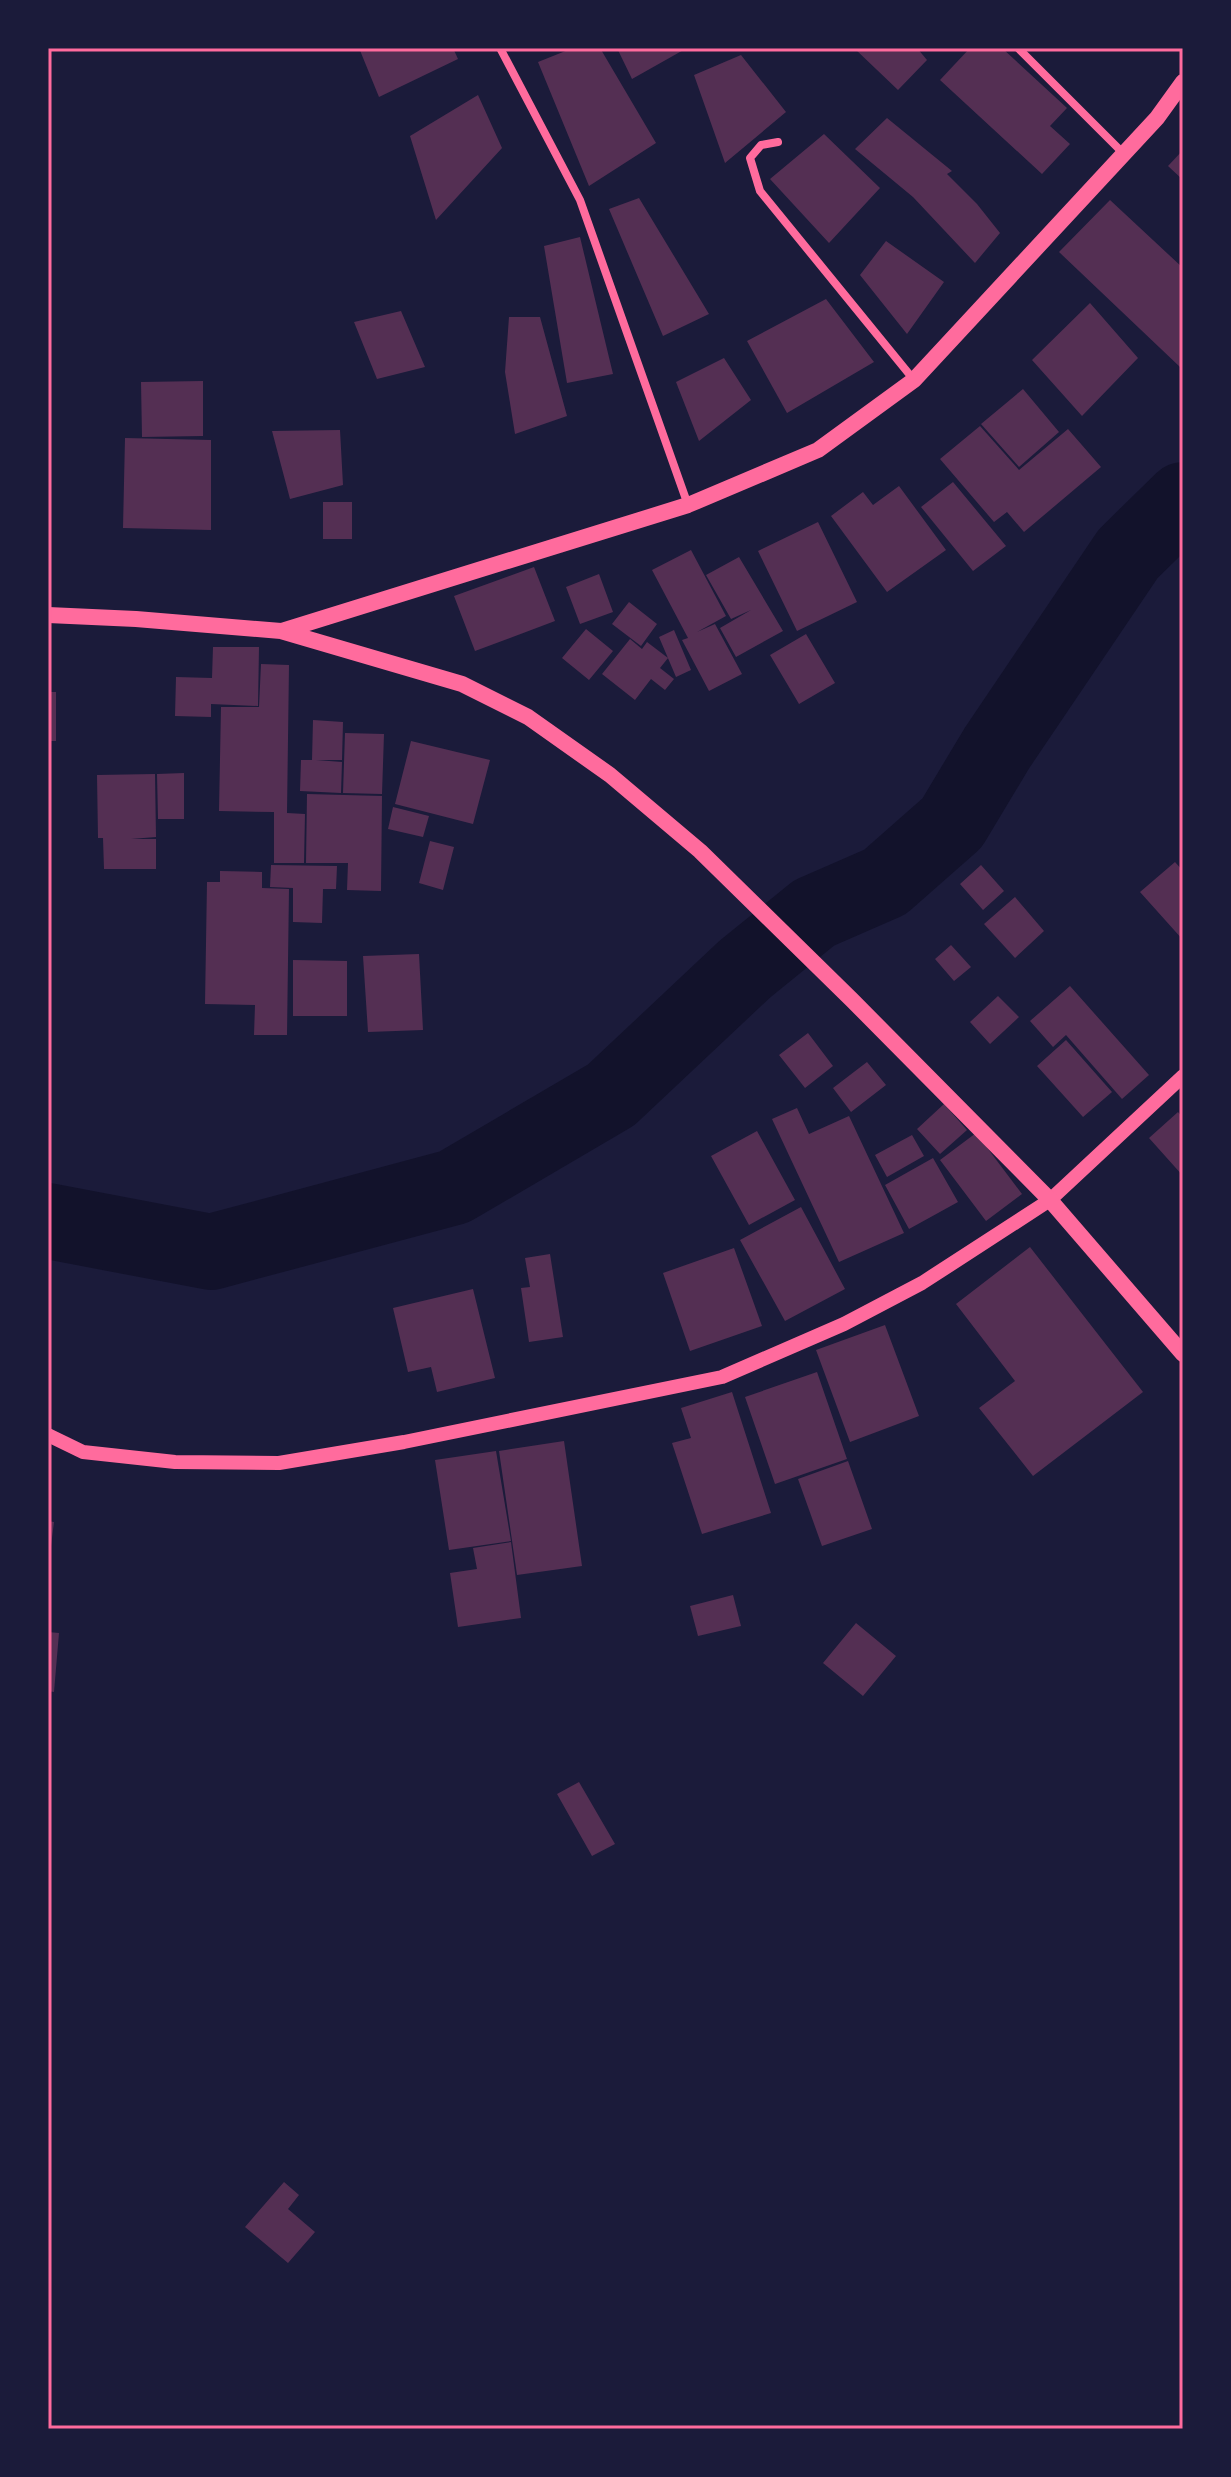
<svg xmlns="http://www.w3.org/2000/svg" width="1231" height="2477" viewBox="0 0 1231 2477" font-family="'Source Serif 4',serif">
<style>
.lines{fill:none;stroke-linecap:round;stroke-linejoin:round}
.river{stroke:#12122b;stroke-width:76}
.building{fill:#542f53}
.minor{stroke:#ff6b9d;stroke-width:8}
.tertiary{stroke:#ff6b9d;stroke-width:14}
.secondary{stroke:#ff6b9d;stroke-width:16}
.neatline{fill:none;stroke:#ff6b9d;stroke-width:3}
</style>
<rect width="100%" height="100%" fill="#1b1b3a"/>
<g class="lines">
<path class="river" d="M48 1221 211 1252 454 1187 611 1095 745 969 814 913 885 882 952 823 997 748 1128 554 1183 500"/>
</g>
<path class="building" d="M359 48H453L458 59 379 97Z
M573 48H600L656 143 589 186 538 62Z
M617 48H687L632 79Z
M854 48H917L927 60 898 90Z
M970 48H1002L1067 108 1050 126 1070 144 1042 174 940 80Z
M741 55 786 112 725 163 694 75Z
M478 95 502 148 436 220 410 136Z
M887 118 952 171 947 174 977 204 1000 233 975 263 913 197 855 149Z
M824 134 880 188 829 243 770 179Z
M1183 150V180L1168 166Z
M639 198 709 314 663 336 609 209Z
M1110 200 1183 268V364L1180 367 1059 252Z
M580 237 613 374 567 383 544 246Z
M886 241 944 282 907 334 860 275Z
M826 299 874 362 787 413 747 341Z
M1090 303 1138 358 1082 416 1032 360Z
M401 311 425 367 377 379 354 322Z
M509 317H540L567 416 515 434 505 372Z
M724 358 751 400 699 441 676 382Z
M203 381V436L142 437 141 382Z
M1023 389 1059 432 1019 467 981 424Z
M980 426 1019 470 1068 429 1101 467 1024 532 1007 512 994 522 940 459Z
M340 430 343 485 290 499 272 431Z
M125 438 211 440V530L123 528Z
M953 482 1006 546 973 571 921 507Z
M899 486 946 550 887 592 831 516 863 492 873 505Z
M323 502H352V539H323Z
M818 522 857 602 797 631 758 551Z
M691 550 726 616 697 632 715 624 742 674 709 691 682 640 688 638 652 570Z
M739 557 783 631 736 657 720 628 751 610 731 619 706 575Z
M534 567 555 621 475 651 454 596Z
M599 574 613 612 580 624 566 587Z
M629 602 657 624 641 646 612 624Z
M586 629 613 651 589 680 562 658Z
M674 630 691 670 676 677 659 637Z
M806 634 835 683 799 704 770 655Z
M630 639 642 649 647 642 668 658 660 668 674 679 665 690 651 679 635 700 602 674Z
M213 647H259L258 706 211 704V717L175 716 176 677 212 678Z
M261 664 289 665 287 813 305 814 304 863H274V812L219 811 221 707H259Z
M48 692H56V741H48Z
M313 720 343 722 342 760H316L342 762 341 793 300 791 301 760H312Z
M345 733 384 734 382 794 343 793Z
M411 741 490 760 473 824 395 804Z
M184 773V819H158L157 774Z
M155 774 156 837 131 839H156V869H104L103 838H98L97 775Z
M307 794 382 796 381 891 347 890 348 863H306Z
M393 807 429 816 423 837 388 829Z
M430 841 454 847 443 890 419 883Z
M1175 862 1183 871V940L1140 892Z
M271 865 337 866 336 889H323L322 923 293 922V888L270 887Z
M981 865 1004 891 983 910 960 884Z
M220 871 262 872V888L289 889 287 1035H254L255 1005 205 1004 207 882H220Z
M1015 897 1044 931 1015 958 984 924Z
M951 945 971 967 954 981 935 959Z
M419 954 423 1030 368 1032 363 956Z
M293 960 347 961V1016H293Z
M1070 986 1149 1075 1122 1099 1066 1035 1053 1047 1030 1021Z
M998 996 1019 1017 990 1044 970 1022Z
M808 1033 833 1066 805 1088 779 1055Z
M1066 1040 1112 1092 1083 1117 1037 1066Z
M867 1062 886 1085 851 1112 833 1088Z
M944 1104 967 1130 940 1154 917 1129Z
M797 1108 809 1134 849 1116 904 1233 839 1262 772 1119Z
M1178 1112 1183 1118V1176L1149 1138Z
M757 1131 795 1200 749 1225 711 1156Z
M976 1133 1022 1194 986 1221 940 1160Z
M912 1135 924 1156 887 1177 875 1155Z
M933 1158 958 1202 909 1229 885 1185Z
M801 1207 845 1289 785 1321 740 1240Z
M1030 1247 1143 1392 1033 1476 979 1408 1015 1381 956 1304Z
M734 1248 762 1326 690 1351 663 1273Z
M550 1254 563 1337 529 1342 521 1288 530 1287 525 1258Z
M473 1289 495 1378 437 1392 431 1367 408 1372 393 1308Z
M885 1325 919 1416 850 1442 816 1350Z
M817 1372 847 1459 775 1484 745 1397Z
M732 1392 771 1513 702 1534 672 1443 691 1438 681 1408Z
M564 1441 582 1566 517 1575 499 1451Z
M496 1451 511 1541 449 1550 435 1460Z
M848 1461 872 1529 822 1546 798 1479Z
M48 1521 54 1522 50 1554 48 1553Z
M511 1542 521 1618 458 1627 450 1573 477 1569 473 1548Z
M733 1595 741 1626 698 1636 690 1606Z
M856 1623 896 1656 863 1696 823 1663Z
M48 1632 59 1633 54 1692 48 1691Z
M579 1782 615 1844 592 1856 557 1794Z
M284 2182 299 2195 288 2209 315 2232 288 2263 245 2227Z"/>
<g class="lines">
<path class="minor" d="M500 48 580 200 688 505
M1018 48 1123 153
M778 142 761 145 750 158 760 191 914 380"/>
<path class="tertiary" d="M48 1435 83 1452 175 1462 279 1463 404 1442 722 1377 844 1324 922 1283 1050 1200 1183 1076"/>
<path class="secondary" d="M48 615 136 619 281 631 462 684 528 717 610 775 700 851 852 1000 1050 1200 1183 1354
M282 631 688 505 818 450 914 380 1157 118 1183 82"/>
</g>
<rect width="1231" height="2477" fill="none" stroke="#1b1b3a" stroke-width="100"/>
<rect x="50" y="50" width="1131" height="2377" class="neatline"/>
</svg>
